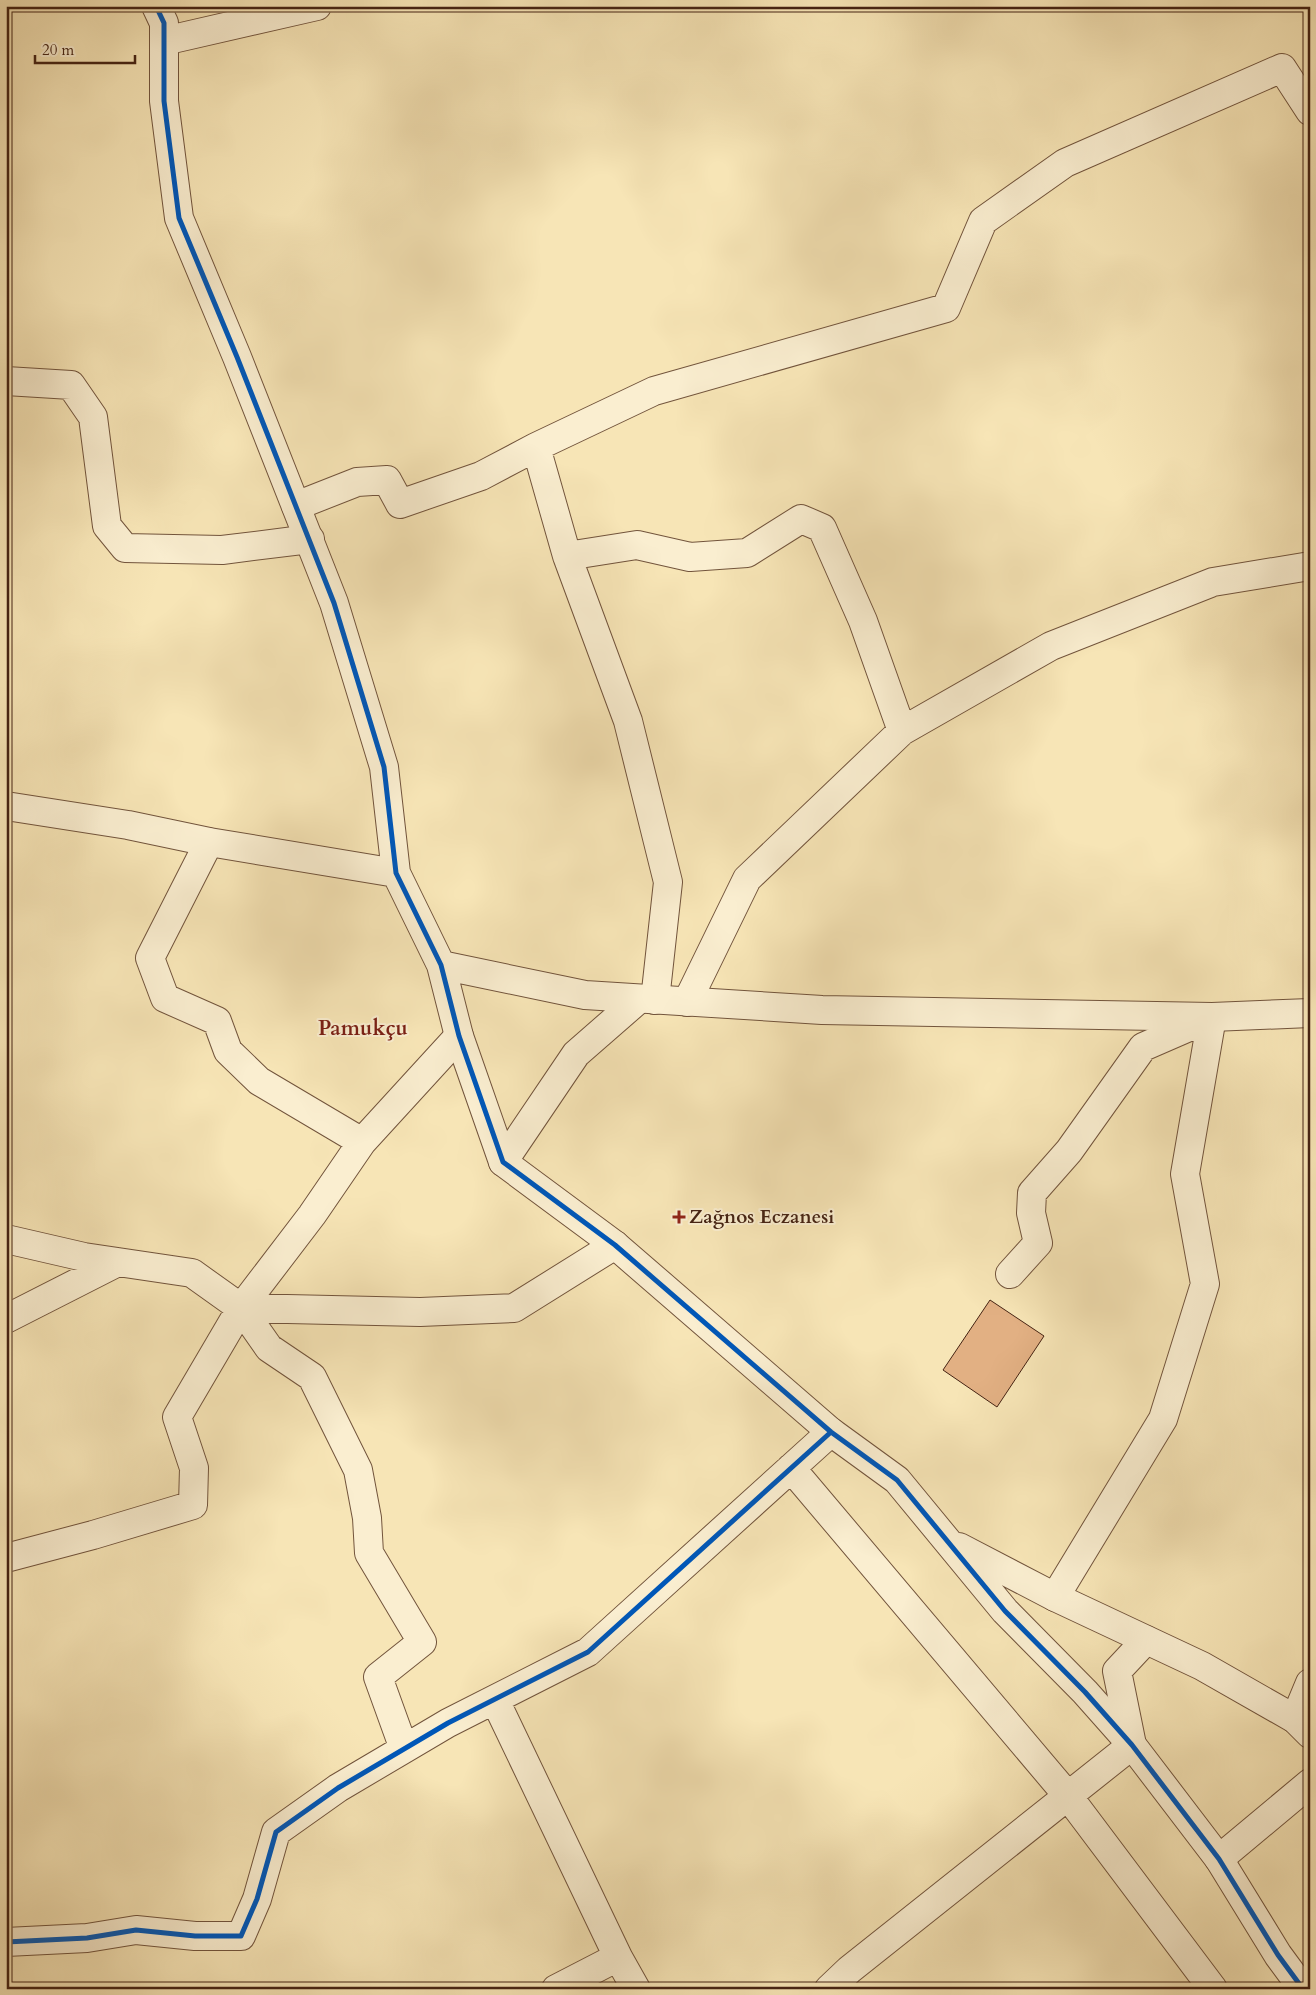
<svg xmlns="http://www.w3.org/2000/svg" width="1316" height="1995" viewBox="0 0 1316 1995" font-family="Cardo,serif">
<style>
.building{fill:#e2b083;stroke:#452313}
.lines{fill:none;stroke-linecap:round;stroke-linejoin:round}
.minor-casing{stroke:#72543c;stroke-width:30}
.tertiary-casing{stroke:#72543c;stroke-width:30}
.minor{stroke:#faeed0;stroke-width:28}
.tertiary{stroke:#faeed0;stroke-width:28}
.cycleway-casing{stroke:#faeed0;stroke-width:8}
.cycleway{stroke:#0057b8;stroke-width:5}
.poi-dot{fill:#8f2418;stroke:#faeed0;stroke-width:2}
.labels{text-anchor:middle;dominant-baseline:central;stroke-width:4;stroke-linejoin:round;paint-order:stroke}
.poi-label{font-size:19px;font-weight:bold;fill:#452313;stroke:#faeed0;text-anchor:start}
.quarter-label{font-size:21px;font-weight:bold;fill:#7a1f14;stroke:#faeed0}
</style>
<rect width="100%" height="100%" fill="#f7e5b6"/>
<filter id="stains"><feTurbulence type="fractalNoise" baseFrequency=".004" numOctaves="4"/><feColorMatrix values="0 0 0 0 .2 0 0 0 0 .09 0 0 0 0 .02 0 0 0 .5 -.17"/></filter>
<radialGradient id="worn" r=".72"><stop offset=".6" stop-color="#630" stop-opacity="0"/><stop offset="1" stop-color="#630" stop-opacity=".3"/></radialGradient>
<path class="building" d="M990 1300 1044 1336 997 1407 943 1370Z"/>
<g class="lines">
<g class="minor-casing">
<path id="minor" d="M164 41 317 6
M6 381 71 385 93 417 107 526 125 548 222 550 310 539
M536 447 654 391 946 308 983 221 1065 163 1282 68 1310 111
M296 506 357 482 387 480 400 504 481 476 536 447 567 556 628 721 668 882 655 1000
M567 556 637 545 690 557 747 553 801 519 822 528 863 621 902 731
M209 842 150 958 165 998 217 1021 228 1051 259 1081 362 1142
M687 1002 747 879 902 731 1051 646 1213 582 1310 566
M503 1162 576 1054 639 999
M6 1239 84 1257 192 1273 241 1308 420 1312 514 1308 615 1245
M1010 1274 1038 1243 1031 1213 1032 1193 1069 1151 1143 1047 1212 1017
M241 1308 312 1215 362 1142 459 1036
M6 1319 118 1262
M791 1468 1068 1796 1213 1989
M6 1558 93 1535 193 1505 194 1468 177 1417 241 1308 269 1348 312 1377 358 1470 367 1518 369 1553 422 1642 378 1677 404 1749
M1055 1597 1163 1419 1205 1284 1185 1174 1212 1017
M495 1700 618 1957
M1295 1719 1310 1683
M1219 1859 1310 1783
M6 1942 87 1938 136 1930 195 1936H241L257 1899 276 1832 338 1788 448 1723 588 1652 831 1432
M556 1989 618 1957 636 1989
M829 1989 849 1970 1132 1745 1117 1671 1146 1640"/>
</g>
<g class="tertiary-casing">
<path id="tertiary" d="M156 6 164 23V101L179 218 237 357 334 603 384 767 396 873 441 965 459 1036 503 1162 615 1245 831 1432 897 1480 1005 1611 1085 1692 1132 1745 1219 1859 1278 1955 1303 1989
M6 806 128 825 209 842 396 873
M441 965 585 995 822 1010 1212 1017 1310 1013
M959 1547 1055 1597 1202 1666 1295 1719 1310 1734"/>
</g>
<use href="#minor" class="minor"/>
<use href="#tertiary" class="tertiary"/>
<g class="cycleway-casing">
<path id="cycleway" d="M156 6 164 23V101L179 218 237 357 334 603 384 767 396 873 441 965 459 1036 503 1162 615 1245 831 1432 897 1480 1005 1611 1085 1692 1132 1745 1219 1859 1278 1955 1303 1989
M6 1942 87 1938 136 1930 195 1936H241L257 1899 276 1832 338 1788 448 1723 588 1652 831 1432"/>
</g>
<use href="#cycleway" class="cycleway"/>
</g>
<path class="poi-dot" d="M676.5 1209.5h5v5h5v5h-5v5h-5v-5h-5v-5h5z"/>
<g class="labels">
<g class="poi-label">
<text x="689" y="1217">Zağnos Eczanesi</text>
</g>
<g class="quarter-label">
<text x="363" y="1028">Pamukçu</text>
</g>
</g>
<rect width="1316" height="1995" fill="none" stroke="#f7e5b6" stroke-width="25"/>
<rect x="8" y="8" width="1301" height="1980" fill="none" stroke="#452313" stroke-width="2.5"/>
<rect x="12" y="12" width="1291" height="1970" fill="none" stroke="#452313"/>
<path d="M35 55v8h100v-8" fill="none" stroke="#452313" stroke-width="2.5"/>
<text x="42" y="55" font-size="15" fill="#452313" stroke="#faeed0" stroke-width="4" paint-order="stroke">20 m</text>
<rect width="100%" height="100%" filter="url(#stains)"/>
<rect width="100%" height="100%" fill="url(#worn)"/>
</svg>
